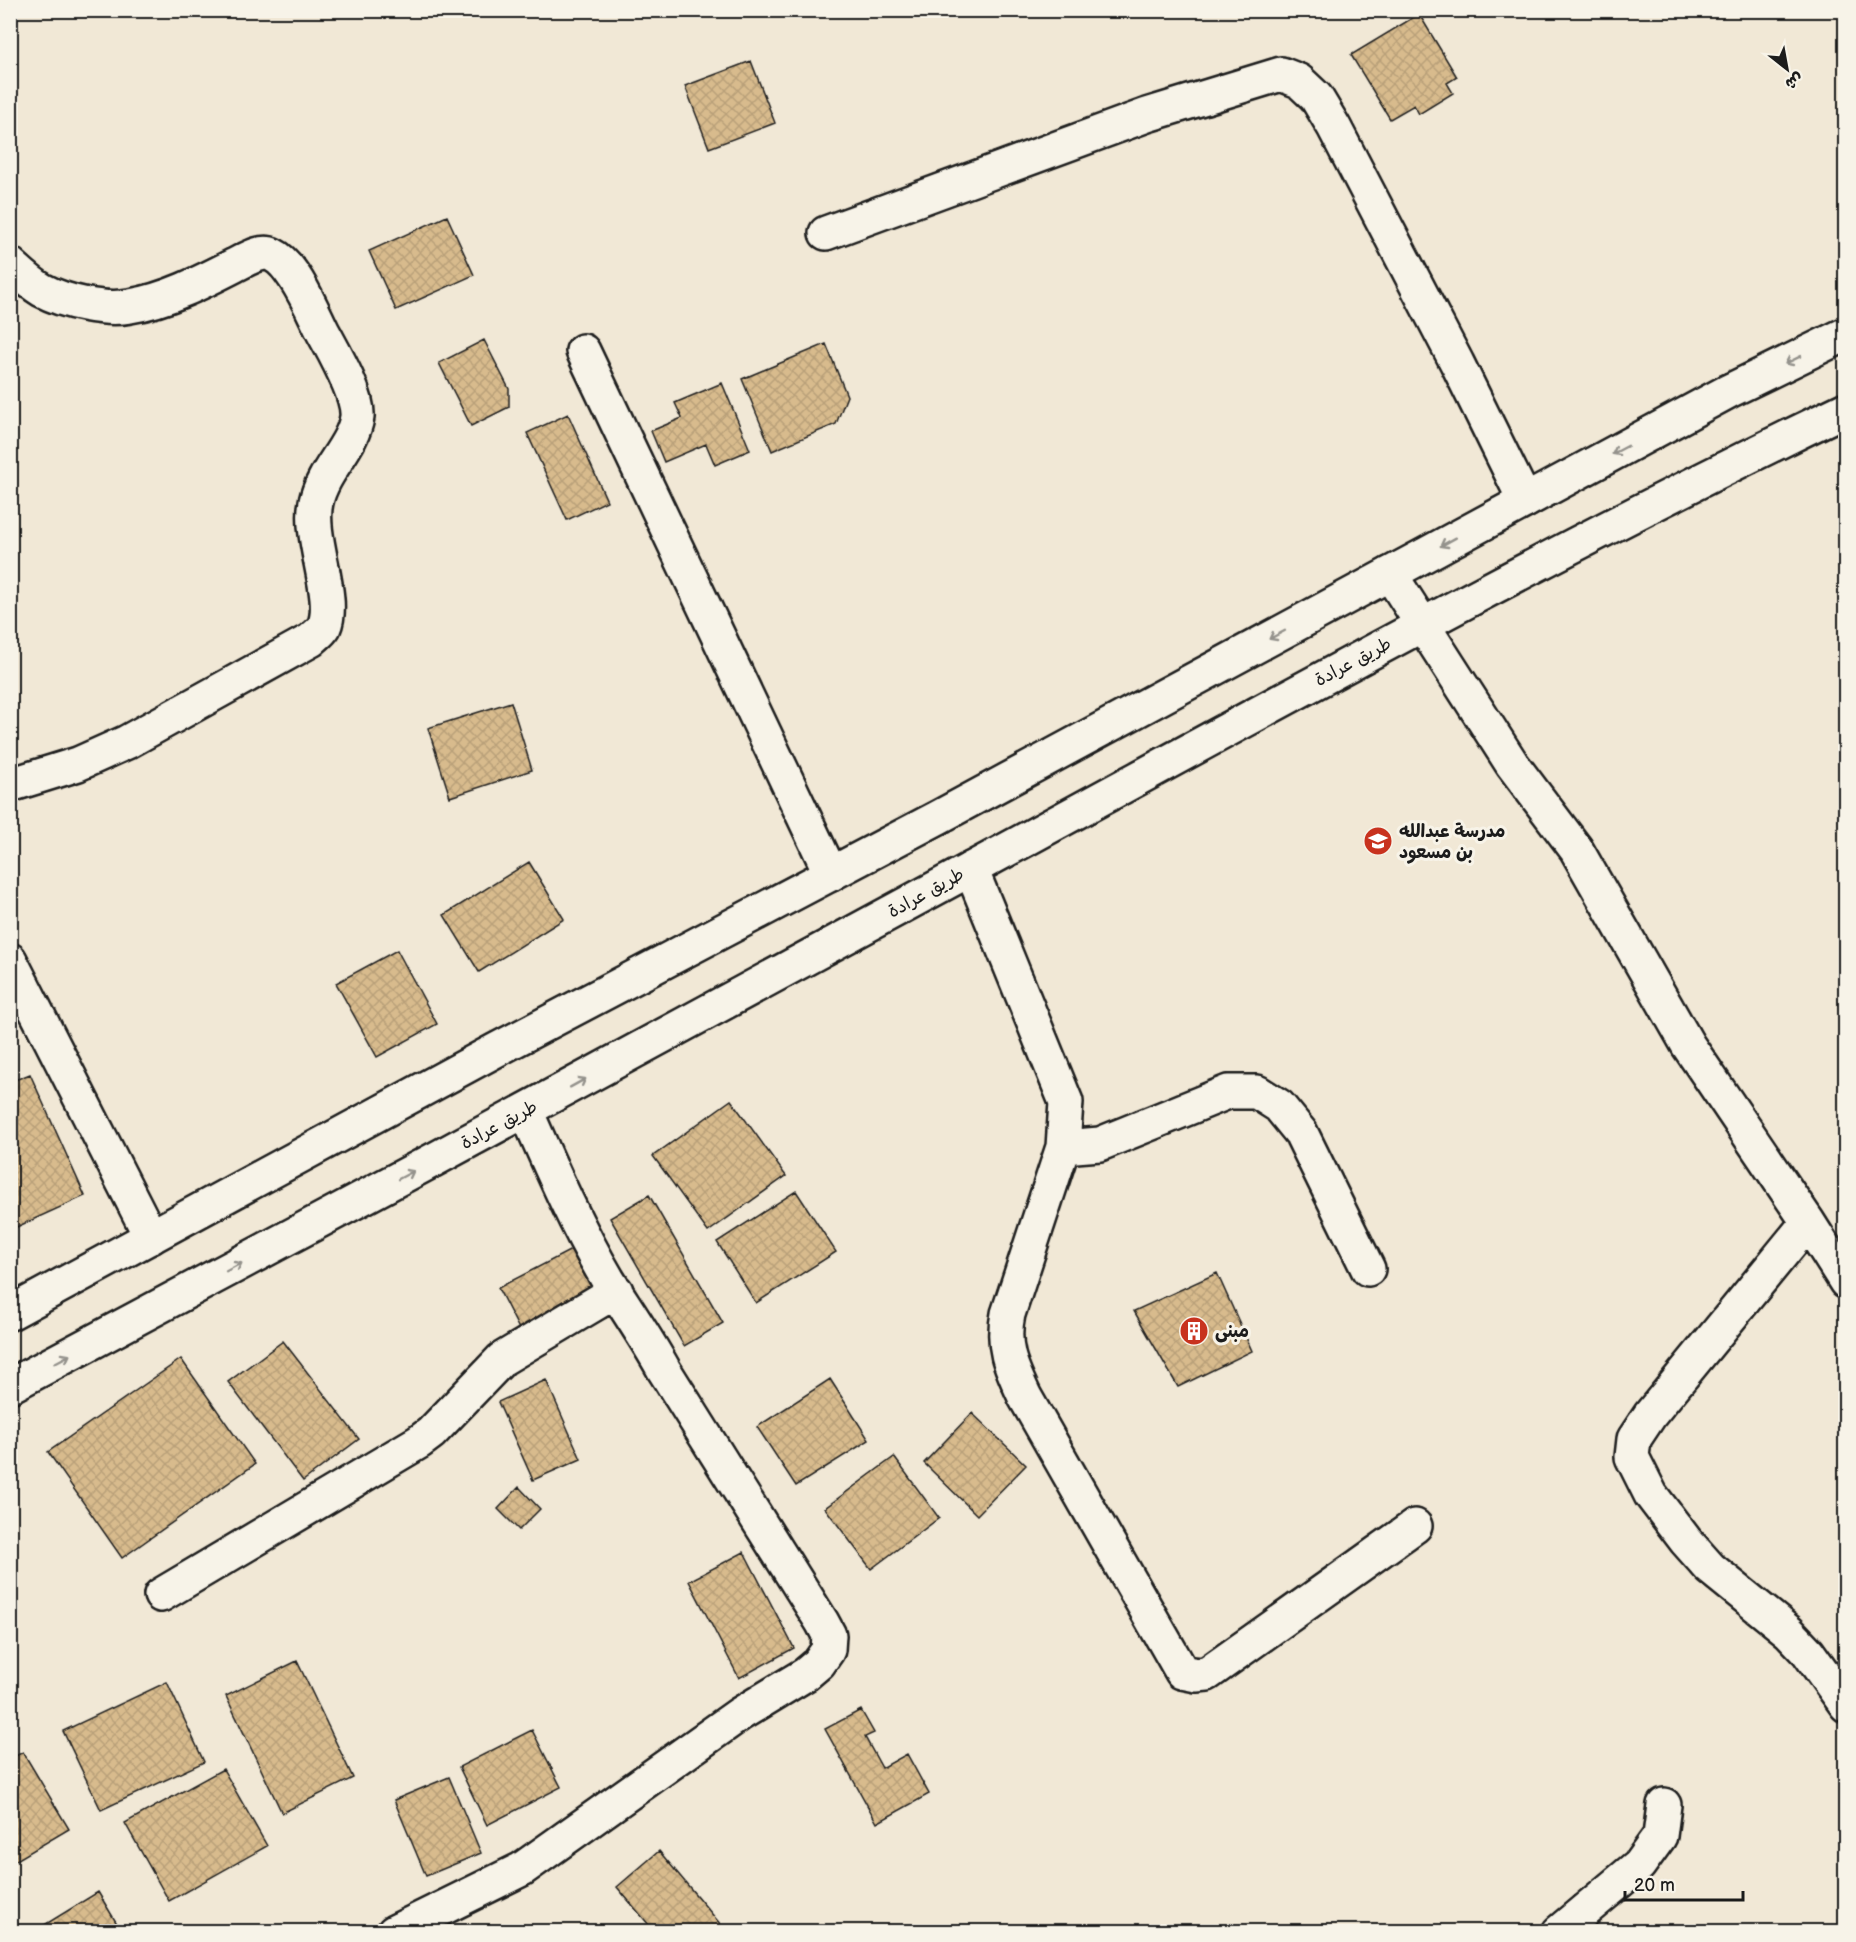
<svg xmlns="http://www.w3.org/2000/svg" width="1856" height="1942" viewBox="0 0 1856 1942" font-family="'Balsamiq Sans','Playpen Sans Arabic',sans-serif">
<style>
.building{fill:url(#building-cross-hatch);stroke:#1c1c1c;stroke-width:1.5}
.lines{fill:none;stroke-linecap:round;stroke-linejoin:round}
.minor-casing{stroke:#1c1c1c;stroke-width:38}
.major-casing{stroke:#1c1c1c;stroke-width:38}
.minor{stroke:#f7f3e8;stroke-width:33}
.major{stroke:#f7f3e8;stroke-width:33}
.oneway{stroke:#94928c}
.labels{text-anchor:middle;dominant-baseline:central;stroke-width:6;stroke-linejoin:round;paint-order:stroke}
.street-label{font-size:18px;fill:#1c1c1c;stroke:#f7f3e8}
.poi-label{font-size:18px;font-weight:bold;fill:#1c1c1c;stroke:#f7f3e8;text-anchor:start}
</style>
<defs>
<pattern id="building-cross-hatch" width="8" height="8" patternUnits="userSpaceOnUse" patternTransform="scale(1.5)"><rect width="8" height="8" fill="#d8bb8d"/><path d="M0 0l8 8M0 8l8-8" fill="none" stroke="#b9a079"/></pattern>
</defs>
<rect width="100%" height="100%" fill="#f1e8d6"/>
<filter id="ink" filterUnits="userSpaceOnUse"><feTurbulence type="fractalNoise" baseFrequency=".0167" numOctaves="2"/><feDisplacementMap in="SourceGraphic" scale="12" xChannelSelector="R" yChannelSelector="G"/><feConvolveMatrix kernelMatrix="1 2 1 2 8 2 1 2 1" color-interpolation-filters="sRGB"/></filter>
<g filter="url(#ink)">
<path class="building" d="M1419 14 1457 77 1447 83 1453 93 1419 114 1414 105 1390 119 1351 55Z
M751 61 775 123 709 148 685 86Z
M447 216 474 275 396 310 369 251Z
M484 340 509 389V407L471 426 439 363Z
M826 344 847 396 836 424 772 451 742 379Z
M722 383 750 450 715 465 706 444 664 462 651 431 682 418 675 403Z
M568 414 607 501 567 520 527 433Z
M511 702 532 770 450 797 428 728Z
M529 862 564 919 479 972 444 915Z
M397 950 437 1024 377 1057 336 983Z
M30 1074 85 1196 10 1230V1082Z
M731 1100 786 1176 708 1232 653 1156Z
M796 1191 836 1252 756 1303 717 1242Z
M649 1195 723 1323 684 1346 610 1218Z
M573 1249 608 1317 533 1356 498 1288Z
M1217 1273 1252 1351 1178 1387 1134 1311Z
M283 1341 359 1439 303 1481 228 1382Z
M181 1359 255 1464 122 1558 48 1452Z
M830 1379 869 1440 796 1486 757 1427Z
M546 1380 581 1459 533 1480 498 1402Z
M972 1413 1026 1465 977 1515 924 1463Z
M894 1457 939 1518 871 1569 825 1508Z
M519 1487 540 1509 519 1530 498 1509Z
M744 1552 794 1648 739 1678 689 1581Z
M297 1661 353 1778 282 1813 226 1696Z
M167 1682 204 1762 101 1810 63 1731Z
M861 1710 874 1733 865 1737 882 1768 907 1754 929 1794 877 1823 825 1729Z
M532 1730 561 1787 487 1825 459 1767Z
M23 1752 69 1829 10 1864V1759Z
M223 1769 267 1846 169 1901 125 1823Z
M449 1777 481 1853 426 1876 394 1800Z
M659 1851 727 1932H655L617 1887Z
M98 1892 122 1932H33Z"/>
<g class="lines">
<g class="minor-casing">
<path id="minor" d="M826 233 1147 115 1281 74 1299 81 1316 97 1334 127 1457 363 1525 501
M10 264C20 273 30 283 42 290 64 302 105 311 130 306 167 300 202 282 235 265 246 260 261 249 273 255 294 265 312 310 322 330 333 351 359 394 357 417 353 446 323 470 316 502 308 537 337 598 324 627 321 632 315 636 311 640L127 742 78 764 10 785
M583 351 831 874
M1390 574 1512 764 1576 849 1688 1045 1808 1222 1846 1282
M971 869 1066 1102 1063 1147 1008 1314C1001 1347 1011 1367 1025 1397L1182 1672 1197 1675 1207 1674 1415 1526
M10 960 151 1237
M1063 1147 1100 1144 1228 1092H1257L1279 1106 1301 1133 1368 1269
M1808 1222 1650 1415 1634 1439 1632 1457 1651 1495 1686 1541 1710 1568 1789 1632 1808 1652 1846 1705
M161 1595 419 1442 431 1433 502 1359 616 1291
M394 1932 522 1869 740 1714 806 1674 819 1663 828 1650 829 1635 822 1622 664 1370C647 1339 627 1310 608 1280 576 1226 551 1168 526 1111
M1559 1932 1639 1865 1660 1836 1664 1805"/>
</g>
<g class="major-casing">
<path id="major" d="M10 1313 496 1050 939 817 1729 391 1846 334
M10 1386C352 1205 692 1021 1032 836 1301 690 1569 542 1846 409"/>
</g>
<use href="#minor" class="minor"/>
<use href="#major" class="major"/>
</g>
<defs><path id="oneway-shaft" d="M-6 0H5M1.5-3L5.5 0L1.5 3" fill="none" stroke-width="1.6" stroke-linecap="round" stroke-linejoin="round" transform="scale(1.5)"/></defs>
<g class="oneway">
<use href="#oneway-shaft" transform="translate(1793 360) rotate(154)"/>
<use href="#oneway-shaft" transform="translate(1620 450) rotate(152)"/>
<use href="#oneway-shaft" transform="translate(1448 542) rotate(151)"/>
<use href="#oneway-shaft" transform="translate(1277 635) rotate(152)"/>
<use href="#oneway-shaft" transform="translate(578 1083) rotate(-29)"/>
<use href="#oneway-shaft" transform="translate(406 1175) rotate(-28)"/>
<use href="#oneway-shaft" transform="translate(234 1267) rotate(-28)"/>
<use href="#oneway-shaft" transform="translate(62 1359) rotate(-28)"/>
</g>
</g>
<defs>
<g id="school-disc" transform="scale(1.5)"><circle r="9.5" fill="#c8321e" stroke="#f7f3e8"/><path d="M0-5L7-2L0 1L-7-2ZM-4 1L0 2.5L4 1V4Q0 6-4 4Z" fill="#fff"/></g>
<g id="building-disc" transform="scale(1.5)"><circle r="9.5" fill="#c8321e" stroke="#f7f3e8"/><path d="M-4-6H4V6H1V3H-1V6H-4ZM-2.5-4.3h1.7v1.8h-1.7ZM.8-4.3h1.7v1.8H.8ZM-2.5-1h1.7V.8h-1.7ZM.8-1h1.7V.8H.8Z" fill="#fff"/></g>
</defs>
<g fill-rule="evenodd">
<use href="#school-disc" x="1378" y="841"/>
<use href="#building-disc" x="1194" y="1331"/>
</g>
<g class="labels">
<g class="street-label">
<text transform="translate(1353 662) rotate(-28)">طريق عرادة</text>
<text transform="translate(926 893) rotate(-29)">طريق عرادة</text>
<text transform="translate(499 1125) rotate(-28)">طريق عرادة</text>
</g>
<g class="poi-label">
<text x="1399" y="831">مدرسة عبدالله<tspan x="1399" dy="21">بن مسعود</tspan></text>
<text x="1215" y="1331">مبنى</text>
</g>
</g>
<rect width="1856" height="1942" fill="none" stroke="#f7f3e8" stroke-width="36"/>
<rect x="18" y="18" width="1820" height="1906" fill="none" stroke="#1c1c1c" stroke-width="2" filter="url(#ink)"/>
<g transform="translate(1787 69) rotate(149)" stroke="#f7f3e8" stroke-width="4.5" paint-order="stroke">
<path d="M0-4.5L10 22L0 15L-10 22Z" fill="#1c1c1c"/>
<text y="-9" font-size="16" font-weight="bold" text-anchor="middle" fill="#1c1c1c">ش</text>
</g>
<path d="M1625 1891v9h118v-9" fill="none" stroke="#1c1c1c" stroke-width="3"/>
<text x="1634" y="1891" font-size="18" fill="#1c1c1c" stroke="#f7f3e8" stroke-width="4.5" paint-order="stroke">20 m</text>
</svg>
